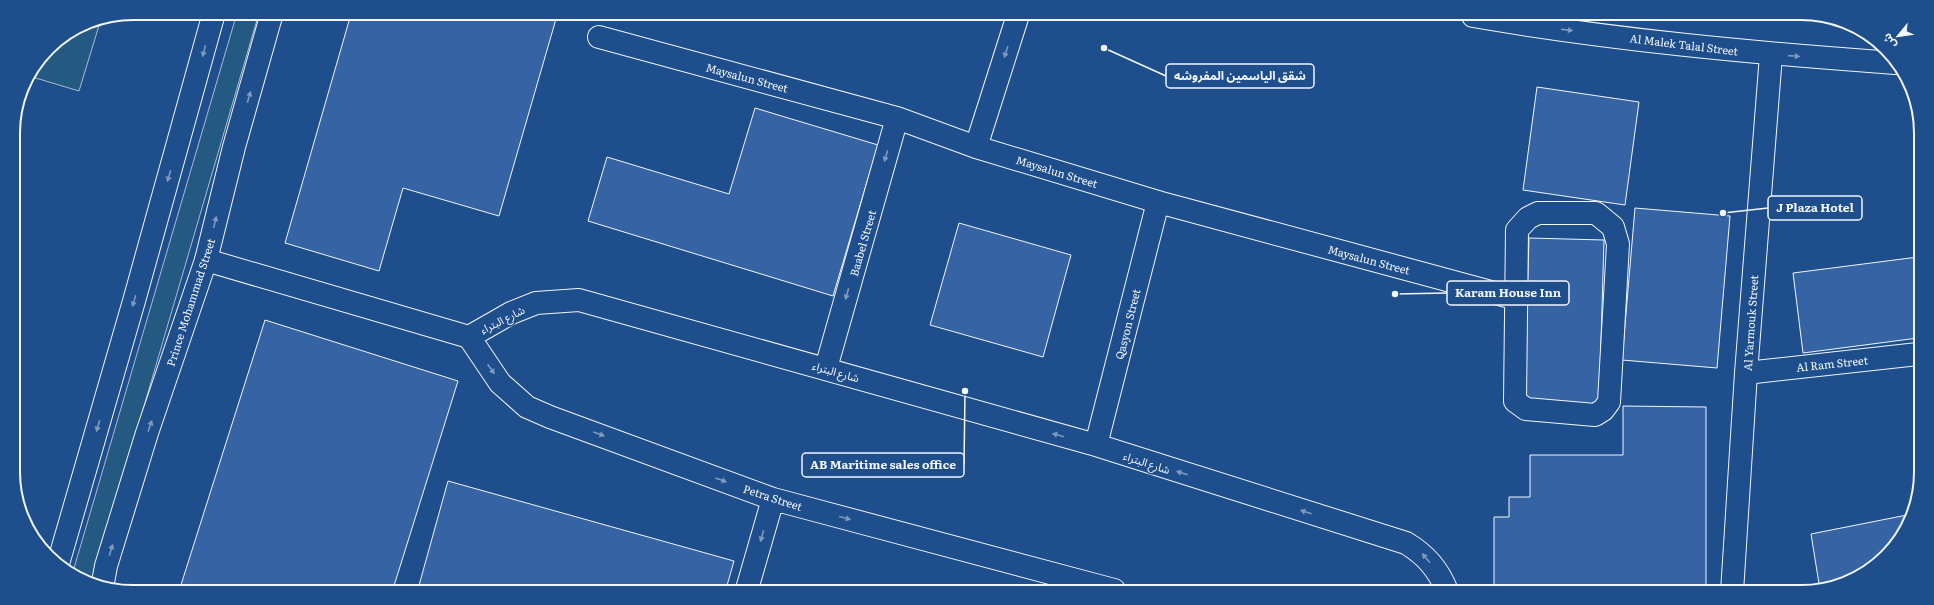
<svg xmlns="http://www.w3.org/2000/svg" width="1934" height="605" viewBox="0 0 1934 605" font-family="Literata,'Noto Sans Arabic',serif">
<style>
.green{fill:#245a82;stroke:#a8bbd7}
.building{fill:#3563a3;stroke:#f2f6ff}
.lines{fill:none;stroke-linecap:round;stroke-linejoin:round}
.street-casing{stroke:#f2f6ff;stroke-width:24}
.secondary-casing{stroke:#f2f6ff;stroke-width:24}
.street{stroke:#1f4e8c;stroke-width:22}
.secondary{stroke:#1f4e8c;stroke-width:22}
.oneway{fill:#7e9ac0}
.labels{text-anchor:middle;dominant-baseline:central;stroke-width:3;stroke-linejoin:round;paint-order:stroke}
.street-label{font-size:11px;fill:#f2f6ff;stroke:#1f4e8c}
.rim{fill:none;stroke:#f2f6ff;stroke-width:2}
.leader{fill:none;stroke:#f2f6ff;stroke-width:1.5}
.callout-dot{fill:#f2f6ff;stroke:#1f4e8c;stroke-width:1.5}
.callout{fill:#1f4e8c;stroke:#f2f6ff;stroke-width:1.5}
.callout-label{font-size:12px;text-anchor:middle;font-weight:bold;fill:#f2f6ff}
</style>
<rect width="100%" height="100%" fill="#1f4e8c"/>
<path class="green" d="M237 13H259L92 584 72 575Z
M101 19 79 91 29 76 48 48 87 22Z"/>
<path class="building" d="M351 14H540L556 19 499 216 403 188 379 271 285 243Z
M1537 87 1639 102 1625 205 1523 190Z
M755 108 878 145 833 296 588 221 607 157 729 194Z
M1635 208 1730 216 1717 368 1622 360Z
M959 223 1071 255 1043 357 930 325Z
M1529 238 1604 240 1599 408 1524 405Z
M1918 257V338L1803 353 1793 273Z
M265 320 458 381 393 589 180 588Z
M1623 406 1706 407V592L1494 591V517H1509V497H1530V455H1623Z
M448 481 734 561 726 589H418Z
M1912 514 1901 539 1874 567 1840 586 1820 590 1811 534Z"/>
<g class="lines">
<g class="street-casing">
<path id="street" d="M599 37 897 118 976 147 1158 202 1517 299
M976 147 1018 15
M1538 213H1596L1613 227 1618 244 1609 402 1603 410 1595 415 1526 409 1515 401 1517 230 1528 218Z
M206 260 469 337 511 313 536 303 579 300 1096 445 1406 543C1426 555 1438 569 1447 591
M469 337 500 383 527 407 550 417 773 499 1114 590
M826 368 897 118
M1746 373 1918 354
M1096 445 1158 202
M747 589 773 499
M1732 592 1746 373 1771 55"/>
</g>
<g class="secondary-casing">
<path id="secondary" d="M1473 16C1613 40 1754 53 1895 63
M58 564 134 301 214 13
M102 588 106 566 147 433 206 260 234 147 272 13"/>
</g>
<use href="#street" class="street"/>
<use href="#secondary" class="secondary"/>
</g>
<defs><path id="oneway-solid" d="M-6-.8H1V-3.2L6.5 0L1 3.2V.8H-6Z"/></defs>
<g class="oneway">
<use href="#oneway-solid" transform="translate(1567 30) rotate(7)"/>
<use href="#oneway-solid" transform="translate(204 51) rotate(105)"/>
<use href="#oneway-solid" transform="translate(1006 52) rotate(108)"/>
<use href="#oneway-solid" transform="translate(1794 56) rotate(4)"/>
<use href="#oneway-solid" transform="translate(249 97) rotate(-74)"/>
<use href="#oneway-solid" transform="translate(886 156) rotate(106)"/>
<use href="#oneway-solid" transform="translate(169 176) rotate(106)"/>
<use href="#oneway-solid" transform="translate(215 222) rotate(-76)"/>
<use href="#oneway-solid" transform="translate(847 294) rotate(106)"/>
<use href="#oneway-solid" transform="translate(134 301) rotate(106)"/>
<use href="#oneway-solid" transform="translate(491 369) rotate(55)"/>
<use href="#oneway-solid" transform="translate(98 426) rotate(106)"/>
<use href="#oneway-solid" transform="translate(150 426) rotate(-71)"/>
<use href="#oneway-solid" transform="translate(599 434) rotate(20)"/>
<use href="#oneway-solid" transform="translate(1058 435) rotate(-164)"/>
<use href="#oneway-solid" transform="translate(1182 473) rotate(-162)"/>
<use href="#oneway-solid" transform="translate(721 480) rotate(20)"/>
<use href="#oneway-solid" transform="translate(1306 512) rotate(-162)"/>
<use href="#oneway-solid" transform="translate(845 518) rotate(15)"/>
<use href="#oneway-solid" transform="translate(762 536) rotate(106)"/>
<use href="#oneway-solid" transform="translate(111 550) rotate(-73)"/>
<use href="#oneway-solid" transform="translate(1426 558) rotate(-130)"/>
</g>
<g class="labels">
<g class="street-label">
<text transform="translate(1684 44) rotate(7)">Al Malek Talal Street</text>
<text transform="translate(747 77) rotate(15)">Maysalun Street</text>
<text transform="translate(1057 171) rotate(17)">Maysalun Street</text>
<text transform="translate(862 243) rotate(-74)">Baabel Street</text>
<text transform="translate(1369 259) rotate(15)">Maysalun Street</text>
<text transform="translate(190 302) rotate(-72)">Prince Mohammad Street</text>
<text transform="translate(502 319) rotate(-27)">شارع البتراء</text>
<text transform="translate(1750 323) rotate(-86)">Al Yarmouk Street</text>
<text transform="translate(1127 324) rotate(-76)">Qasyon Street</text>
<text transform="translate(1832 363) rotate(-6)">Al Ram Street</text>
<text transform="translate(836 371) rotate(16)">شارع البتراء</text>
<text transform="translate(1147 462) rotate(18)">شارع البتراء</text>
<text transform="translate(773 497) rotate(18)">Petra Street</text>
</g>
</g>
<path d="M0 0H1934V605H0ZM133 20H1801A113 113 0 0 1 1914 133V472A113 113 0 0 1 1801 585H133A113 113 0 0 1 20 472V133A113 113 0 0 1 133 20Z" fill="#1f4e8c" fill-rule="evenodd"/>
<path class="rim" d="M133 20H1801A113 113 0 0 1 1914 133V472A113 113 0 0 1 1801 585H133A113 113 0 0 1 20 472V133A113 113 0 0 1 133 20Z"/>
<path class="leader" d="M1104 48L1166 76M1723 213L1768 208M1395 294L1447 293M965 391L964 465"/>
<g class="callout-dot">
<circle cx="1104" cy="48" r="4"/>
<circle cx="1723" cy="213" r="4"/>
<circle cx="1395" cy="294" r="4"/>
<circle cx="965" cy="391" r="4"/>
</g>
<g class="callout">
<rect x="1166" y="64" width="148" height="24" rx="4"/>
<rect x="1768" y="196" width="94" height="24" rx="4"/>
<rect x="1447" y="281" width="122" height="24" rx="4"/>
<rect x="802" y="453" width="162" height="24" rx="4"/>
</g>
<g class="callout-label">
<text x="1240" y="80">شقق الياسمين المفروشه</text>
<text x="1815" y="212">J Plaza Hotel</text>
<text x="1508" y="297">Karam House Inn</text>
<text x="883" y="469">AB Maritime sales office</text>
</g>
<g transform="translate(1898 36) rotate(241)" stroke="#1f4e8c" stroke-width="3" paint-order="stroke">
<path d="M0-3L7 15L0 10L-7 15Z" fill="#f2f6ff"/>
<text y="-6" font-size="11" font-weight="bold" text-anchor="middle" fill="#f2f6ff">ش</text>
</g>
</svg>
